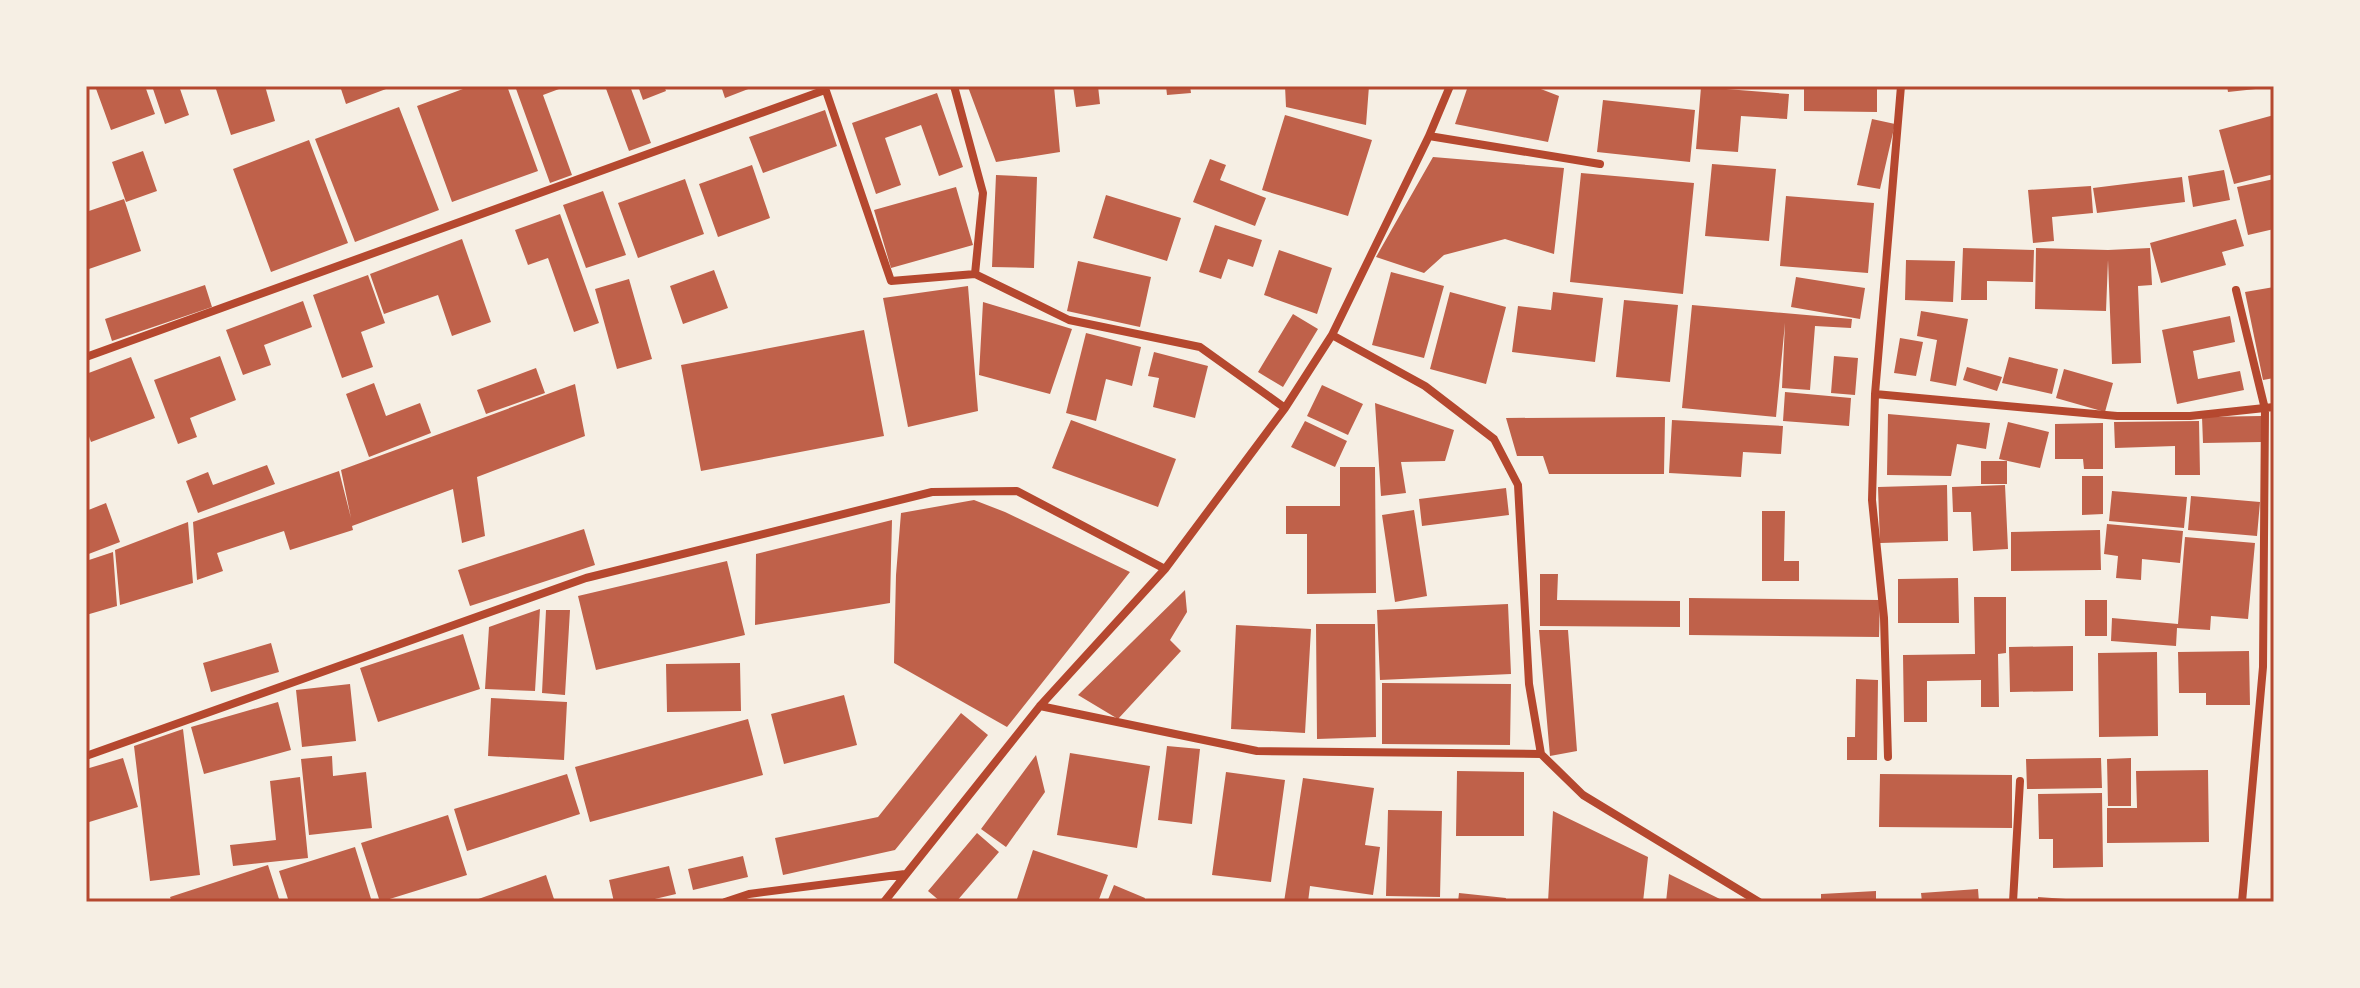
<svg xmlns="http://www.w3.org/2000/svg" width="2360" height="988" viewBox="0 0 2360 988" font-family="Cabin,sans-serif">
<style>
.building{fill:#bf614a}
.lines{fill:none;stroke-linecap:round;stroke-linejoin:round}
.minor{stroke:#b5482f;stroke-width:8}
.neatline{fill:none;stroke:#b5482f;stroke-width:3}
</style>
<rect width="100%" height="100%" fill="#f6efe4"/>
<path class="building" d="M95 86H145L155 114 111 130Z
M152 86H179L189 115 165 124Z
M215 86H265L275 121 231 135Z
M340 86H394L346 104Z
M471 86H507L538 171 452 202 417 106Z
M515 86H567L543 95 572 175 550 183Z
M605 86H630L651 143 629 151Z
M638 86H664L666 91 643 100Z
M721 86H756L725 98Z
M982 86H1054L1060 152 996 162 968 87Z
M1073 86H1098L1100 104 1076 107Z
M1166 86H1190L1191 93 1167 95Z
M1285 86H1369L1366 125 1286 107Z
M1468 86H1533L1559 96 1548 142 1455 124Z
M2227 86H2265V88L2228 92Z
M1701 87 1789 94 1787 119 1741 116 1738 152 1696 149Z
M1804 89H1877V112L1804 111Z
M937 93 963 167 939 176 921 125 885 138 901 185 876 194 852 123Z
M1603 100 1695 110 1690 162 1597 152Z
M399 107 439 210 355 242 315 139Z
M825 110 837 146 763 173 749 137Z
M1285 115 1372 140 1348 216 1262 190Z
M2274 115V174L2234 184 2219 130Z
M1872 119 1895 124 1880 189 1857 185Z
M309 140 348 243 271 272 233 169Z
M143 151 157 191 126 202 112 162Z
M1433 157 1564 168 1554 254 1505 239 1444 255 1424 273 1376 257Z
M1210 159 1226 165 1220 180 1266 198 1255 226 1193 202Z
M1712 164 1776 169 1769 241 1705 236Z
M752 165 770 218 718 237 699 184Z
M2224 170 2230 200 2193 207 2188 176Z
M1581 173 1694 183 1683 294 1570 282Z
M996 175 1037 177 1034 268 992 267Z
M2182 177 2185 202 2097 213 2093 188Z
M685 179 704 234 638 258 618 203Z
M2274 179V229L2248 235 2237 187Z
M2091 186 2093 213 2052 217 2054 241 2033 243 2028 190Z
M956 187 973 245 891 268 874 210Z
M603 191 626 255 586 268 563 205Z
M1106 195 1181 218 1167 261 1093 238Z
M1786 196 1874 203 1868 273 1780 266Z
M124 199 141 251 86 270V212Z
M560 214 599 323 574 332 548 258 528 265 515 230Z
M2236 219 2244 246 2222 252 2226 265 2161 283 2150 243Z
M1215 225 1262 240 1253 267 1228 259 1221 279 1199 272Z
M462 239 491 322 452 336 438 295 384 314 370 274Z
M1963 248 2034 250 2033 282 1987 281V300H1961Z
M2036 248 2108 250 2150 248 2152 285 2138 286 2141 363 2112 364 2108 260 2106 311 2035 309Z
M1279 250 1332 268 1317 314 1264 295Z
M1906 260 1955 261 1953 302 1905 300Z
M1078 261 1151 277 1140 327 1067 311Z
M714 270 728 308 683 324 670 286Z
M1391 272 1444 286 1424 358 1372 345Z
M368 275 385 323 361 332 373 367 342 378 313 295Z
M1796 277 1865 288 1860 319 1791 307Z
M629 279 652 359 617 369 595 289Z
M205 285 212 307 112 341 105 319Z
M968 286 978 411 908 427 883 298Z
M2274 287V378L2263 380 2245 292Z
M1450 292 1506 307 1486 384 1430 369Z
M1553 292 1603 298 1595 362 1512 352 1518 306 1551 310Z
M1624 300 1678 305 1670 382 1616 377Z
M303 301 312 327 264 345 271 365 243 375 226 330Z
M983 302 1072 329 1050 394 979 375Z
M1692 305 1852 319 1851 328 1815 326 1810 390 1782 388 1785 323 1776 417 1682 408Z
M1921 311 1968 319 1956 386 1930 381 1937 340 1917 336Z
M1293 314 1318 329 1283 387 1258 372Z
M2230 316 2235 342 2193 351 2198 379 2240 371 2244 390 2177 404 2162 330Z
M864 330 884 436 701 471 681 365Z
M1086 333 1141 347 1132 386 1106 379 1096 421 1066 413Z
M1900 338 1923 342 1916 376 1894 373Z
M1154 352 1208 366 1195 418 1153 407 1159 378 1148 376Z
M220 356 236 400 190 418 197 437 178 444 154 380Z
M1834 356 1858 358 1855 395 1831 393Z
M131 357 155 418 91 442 86 428V374Z
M2009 357 2058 369 2052 394 2002 383Z
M1967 367 2002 377 1997 391 1963 380Z
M536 368 545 393 486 414 477 390Z
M2064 369 2113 383 2105 412 2056 398Z
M374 383 386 416 420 403 431 433 369 457 346 394Z
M575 384 585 436 477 477 485 536 462 543 453 489 352 526 353 530 290 550 284 531 217 553 223 571 197 580 193 522 339 471 351 518 341 470Z
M1322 385 1363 404 1348 435 1307 416Z
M1785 392 1851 398 1849 426 1783 421Z
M1375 403 1454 430 1445 461 1401 462 1406 493 1381 496Z
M1888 414 1990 423 1986 449 1957 444 1951 476 1887 475Z
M2261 416 2262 442 2203 443 2202 417Z
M1665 417 1664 474H1549L1543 456H1517L1506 418Z
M1071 420 1176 459 1158 507 1052 468Z
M1672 420 1783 426 1781 454 1743 452 1741 477 1669 473Z
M1305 421 1347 441 1335 467 1291 447Z
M2199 421 2200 475H2175V446L2115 448 2114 422Z
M2008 422 2049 432 2040 468 1999 459Z
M2103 423V469H2084L2083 459H2055V424Z
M1981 461H2007V484H1981Z
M267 465 275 484 198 513 186 481 208 472 213 485Z
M1340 467H1375L1376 593 1307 594V534H1286V506H1340Z
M2082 476H2103V514L2082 515Z
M1947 485 1948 541 1880 543 1878 487Z
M2005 485 2008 549 1973 551 1971 512H1953L1952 487Z
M1506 488 1509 515 1422 526 1419 499Z
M2112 491 2187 497 2184 528 2109 521Z
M2191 496 2260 502 2257 536 2188 530Z
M974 500 1005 512 1130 572 1007 727 894 663 896 575 901 513Z
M106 503 120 542 86 555V526L89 525 86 511Z
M1414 510 1427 596 1395 602 1382 515Z
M1762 511H1785L1784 561H1799V581H1762Z
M892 520 890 603 755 625 756 554Z
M188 522 193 583 120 605 115 550Z
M2107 524 2183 531 2180 563 2142 559 2141 580 2116 578 2118 556 2104 554Z
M584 529 595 565 470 606 458 570Z
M2100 530 2101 570 2011 571V532Z
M2185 537 2255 543 2248 619 2211 616 2210 630 2177 628 2176 646 2111 641 2112 618 2178 624Z
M113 552 117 606 86 615V561Z
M727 561 745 635 596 670 578 596Z
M1540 574H1558L1557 600 1680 601V627L1540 626Z
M1958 578 1959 623H1898V579Z
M1185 590 1187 612 1170 640 1181 651 1118 719 1078 695Z
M1974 597H2006V653L1998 654 1999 707H1981V680L1927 681V722H1904L1903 655 1975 654Z
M1689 598 1880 600 1879 637 1689 635Z
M2085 600H2107V636H2085Z
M1508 604 1511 674 1380 680 1377 610Z
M540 609 535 691 485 689 489 627Z
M546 610H570L565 695 542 693Z
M1316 624H1375L1376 737 1317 739Z
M1236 625 1311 629 1305 733 1231 729Z
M1539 630H1568L1577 751 1550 756Z
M463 634 480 689 378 722 360 668Z
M271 643 279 672 211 692 203 663Z
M2073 646V691L2010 692 2009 647Z
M2249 651 2250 705H2206V693H2179L2178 652Z
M2157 652 2158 736 2099 737 2098 653Z
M740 663 741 711 667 712 666 664Z
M1856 679 1878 680 1877 760H1847V737H1855Z
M1382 683 1511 684 1510 745 1382 744Z
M350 684 356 741 302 747 296 690Z
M844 695 857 745 784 764 771 714Z
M491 698 567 702 564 760 488 756Z
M278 702 291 750 204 774 191 727Z
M961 713 988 735 895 850 783 875 775 838 878 817Z
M748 719 763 775 590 822 575 767Z
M183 729 200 875 150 881 134 746Z
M1167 746 1200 749 1192 824 1158 820Z
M1070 753 1150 766 1137 848 1057 835Z
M1036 755 1045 792 1006 847 981 829Z
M332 756 333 776 366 772 372 828 309 835 301 759Z
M123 758 138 807 86 823V769Z
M2101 758 2102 788 2027 789 2026 759Z
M2131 758V806H2108L2107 759Z
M2208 770 2209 842 2107 843V808H2137L2136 771Z
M1457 771 1524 772V836H1456Z
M1226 772 1285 780 1271 882 1212 875Z
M567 774 580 814 467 851 454 809Z
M1880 774 2012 775V828L1879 827Z
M300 777 308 858 233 866 230 845 276 840 270 781Z
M1303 778 1374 788 1365 845 1380 847 1373 895 1310 886 1308 902H1284Z
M2102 793 2103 867 2053 868V839H2039L2038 794Z
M1388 810 1442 811 1440 897 1386 896Z
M1553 811 1648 857 1643 902H1548Z
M448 815 467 875 380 902 361 843Z
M977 833 999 852 956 902H941L928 891Z
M355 847 372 902H289L279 871Z
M1033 850 1108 875 1098 902H1016Z
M743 856 748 877 693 890 688 869Z
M268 865 280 902H172L170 897Z
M669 866 676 894 642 902H614L609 880Z
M1669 874 1726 902H1666Z
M546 875 555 902H470Z
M1114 885 1145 898 1144 902H1107Z
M1978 889 1979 902H1922L1921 893Z
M1876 891V902H1821V894Z
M1459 893 1506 898 1505 902H1458Z
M2038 897 2080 900V902H2038Z"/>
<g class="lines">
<path class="minor" d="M954 86 983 193 975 274
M825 88 891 281 975 274 1069 320 1200 347 1285 408
M1429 136 1600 164
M2236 290 2265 409 2263 667 2242 902
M1332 335 1425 386 1494 439 1518 485 1529 684 1541 754 1583 795 1759 902
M86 357 825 90
M1875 394 2117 416H2190L2274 407
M1040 706 1257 751 1541 754
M86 756 586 578 932 492 1017 491 1165 569
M1888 757 1884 618 1872 500 1875 394 1901 86
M725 902 749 894 905 874
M884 902 1040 706 1165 569 1285 408 1332 335 1429 136 1450 86
M2013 902 2020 781"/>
</g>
<rect width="2360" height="988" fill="none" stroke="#f6efe4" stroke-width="176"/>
<rect x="88" y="88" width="2184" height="812" class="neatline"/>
</svg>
